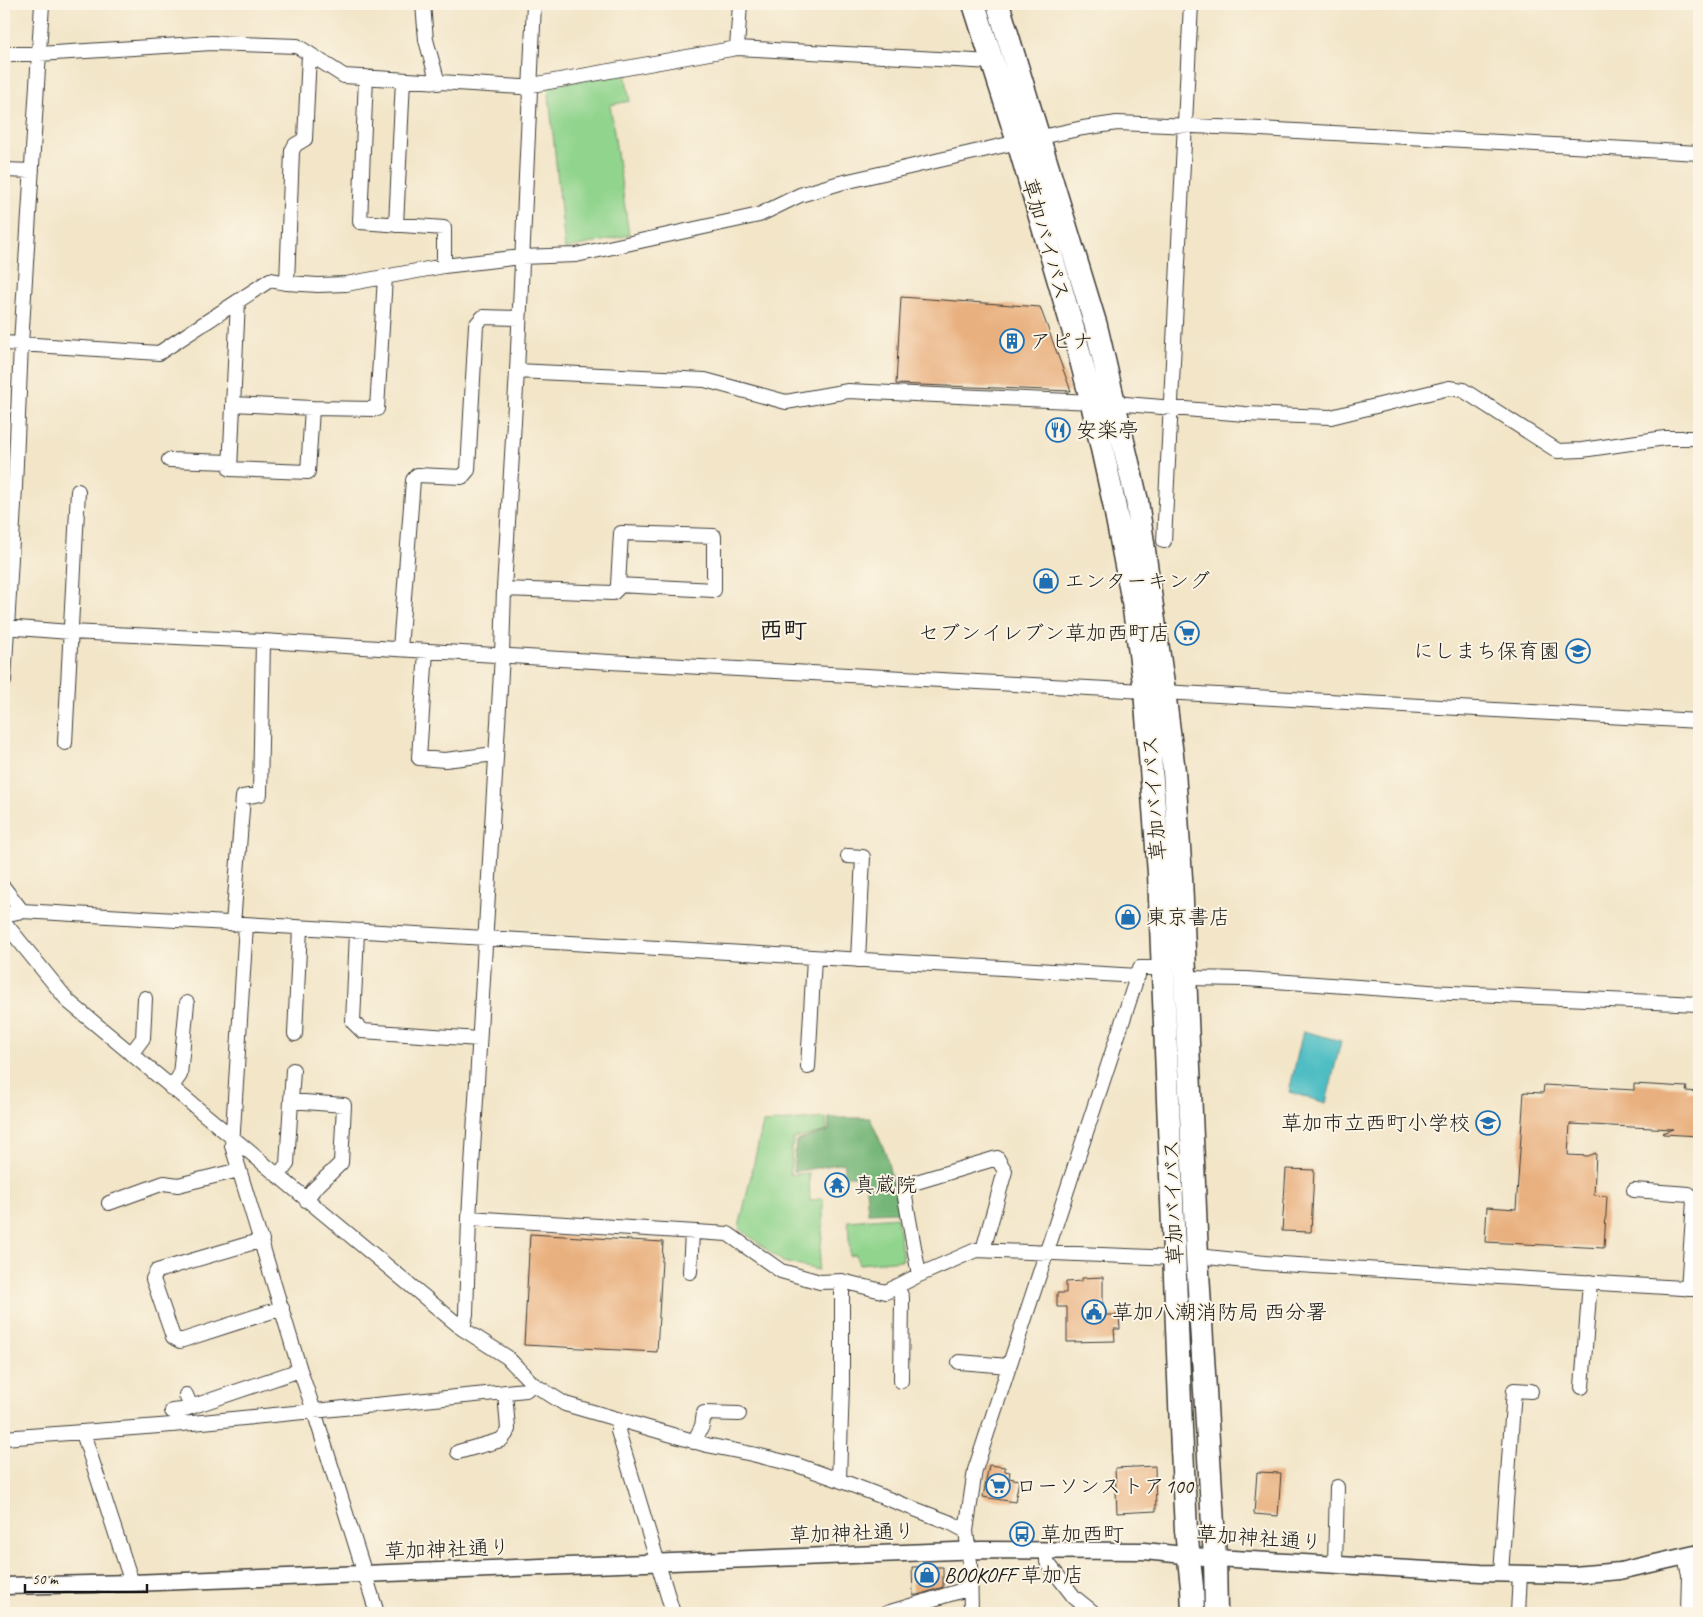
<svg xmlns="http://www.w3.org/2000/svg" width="1703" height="1617" viewBox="0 0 1703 1617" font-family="Caveat,'Klee One',sans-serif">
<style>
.green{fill:#90d48d;stroke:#567854}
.forest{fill:#74b678;stroke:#48694a}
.water{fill:#4fbec4;stroke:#366d70}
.building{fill:#e9b07f}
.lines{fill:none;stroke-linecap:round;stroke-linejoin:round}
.minor-casing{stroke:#3c3a36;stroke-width:16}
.tertiary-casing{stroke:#3c3a36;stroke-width:19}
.trunk-casing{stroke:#3c3a36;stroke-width:25}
.minor{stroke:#fff;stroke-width:14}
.tertiary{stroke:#fff;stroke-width:16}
.trunk{stroke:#fff;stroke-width:22}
.labels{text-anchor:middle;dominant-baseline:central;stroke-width:4;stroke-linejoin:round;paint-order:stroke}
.street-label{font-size:21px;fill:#1c1c1c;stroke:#fcf5e5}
.poi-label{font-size:21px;fill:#1c1c1c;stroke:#fcf5e5;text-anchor:start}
.quarter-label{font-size:24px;font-weight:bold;fill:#1c1c1c;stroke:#fcf5e5}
</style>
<rect width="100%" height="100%" fill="#fcf5e5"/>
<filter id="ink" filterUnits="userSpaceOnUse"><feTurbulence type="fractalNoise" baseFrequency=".02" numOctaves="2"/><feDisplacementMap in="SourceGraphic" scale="10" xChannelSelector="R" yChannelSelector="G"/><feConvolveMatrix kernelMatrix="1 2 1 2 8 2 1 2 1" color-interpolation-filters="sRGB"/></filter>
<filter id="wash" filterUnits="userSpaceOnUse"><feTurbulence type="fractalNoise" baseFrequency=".0096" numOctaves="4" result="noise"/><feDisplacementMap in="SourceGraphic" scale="20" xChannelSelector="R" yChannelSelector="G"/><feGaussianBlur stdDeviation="1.12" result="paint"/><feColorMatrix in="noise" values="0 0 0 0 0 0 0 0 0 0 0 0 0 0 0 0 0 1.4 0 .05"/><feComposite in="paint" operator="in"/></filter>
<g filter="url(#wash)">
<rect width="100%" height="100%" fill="#f2e5c8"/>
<path class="green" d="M625 73 630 101 610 105 629 235 565 249 548 86Z
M826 1118 827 1131 793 1139 790 1175 809 1173 810 1201 823 1198V1228L818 1270 783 1262 739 1228 763 1123Z
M897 1217 903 1260 859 1264 855 1254 850 1256 848 1221Z"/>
<path class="forest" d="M829 1118H870L886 1154 899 1212 868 1213 865 1176H846L843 1163 793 1172 796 1141 829 1131Z"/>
<path class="water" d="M1303 1031 1341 1041 1326 1103 1289 1092Z"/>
<g id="blocks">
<path class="building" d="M901 297 1040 307 1071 391 896 384Z
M1634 1084 1687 1087 1686 1091 1699 1092V1136L1663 1134 1662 1133 1673 1129 1570 1124 1568 1155 1588 1156 1596 1153 1594 1195 1607 1196 1604 1248 1485 1242 1487 1207 1516 1209 1524 1092 1543 1093 1544 1085 1634 1090Z
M1286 1169 1314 1170 1311 1232 1282 1231Z
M530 1234 663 1242 657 1352 524 1345Z
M1103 1277V1315H1119L1120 1329H1114L1115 1341 1067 1342V1307H1057V1293H1066V1282L1082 1281V1278Z
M989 1465 1005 1467V1471L1010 1472 1009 1478 1019 1480 1015 1502 983 1497Z
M1155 1466 1156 1511 1117 1513 1115 1468Z
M1257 1472 1281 1473 1278 1516 1254 1514Z
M912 1567H943V1587L918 1595H913Z"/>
</g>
</g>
<g filter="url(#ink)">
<use href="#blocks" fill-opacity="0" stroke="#3c3a36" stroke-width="1"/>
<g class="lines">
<g class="minor-casing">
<path id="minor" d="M423 4 426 40 438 83
M737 48 740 4
M4 54H39L212 43 297 46 344 76 521 87 737 48 992 62
M366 77 360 222 444 228V266
M4 170 32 171
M396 225 403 80
M287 283 292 151 295 145 305 139 309 54
M238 301 230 469 308 472 312 408
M4 343 159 353 270 280 287 283 318 285 346 284 444 266 521 257 576 255 759 215 800 195 840 183 1018 142 1083 128 1117 123 1243 128 1699 153
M517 371 705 380 786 402 848 391 1114 403 1245 414 1331 417 1449 388 1463 390 1558 451 1582 450 1665 438H1699
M233 404 312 408 377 409 385 277
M169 460 230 462
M1164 541 1191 4
M504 589 613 593 618 588V585L621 533 714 536V590L618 585
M4 627 70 632 263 641 610 662 1699 721
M400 649 413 480 417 475 462 477 468 470 476 325 483 317 519 318
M426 651 419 758 445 760 495 754
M4 681 15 487 21 344 42 4
M65 743 78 491
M848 856 863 857 858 960
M4 888 22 911
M4 915 22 911 1138 976
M4 922 69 1002 463 1329 507 1357 533 1384 565 1404 707 1445 752 1454 797 1465 839 1480 951 1523 966 1531
M233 924 243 797 260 794 263 641
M246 925 232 1146 300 1370 314 1411 377 1613
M357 932 353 1022 362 1031 479 1039
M1185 978 1246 979 1429 992 1699 1004
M295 1034 300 928
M131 1054 143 1038 145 998
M808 1067 814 958
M171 1088 180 1075 187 1003
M291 1101 344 1105 341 1163 314 1189 306 1200
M278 1176 287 1164 293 1070
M1634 1190 1689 1194 1694 1201 1688 1289
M109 1203 164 1183 178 1185 239 1170
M469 1218 728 1234 781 1271 820 1282 842 1281 886 1292 919 1275 976 1250 1175 1258
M262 1240 157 1271 153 1279 173 1337 180 1341 282 1308
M1197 1256 1265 1263 1699 1289
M690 1272 692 1232
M919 1275 903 1186 997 1158 1005 1171 983 1250
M897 1286 902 1298 901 1381
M463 1329 466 1314 469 1218 502 655 504 589 517 371 534 4
M959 1362 1009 1366
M1582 1387 1590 1282
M186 1395 191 1407
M172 1411 182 1410 300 1370
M621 1420 618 1431 673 1613
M83 1433 132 1583
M4 1438 172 1425 526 1390 533 1384
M694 1442 702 1426 704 1413 739 1414
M458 1452 501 1440 506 1434 508 1429 505 1392
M839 1480 842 1384V1281
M1047 1550V1562L1074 1597 1094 1613
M1685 1558 1689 1574 1688 1613
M1335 1564 1337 1487
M1501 1573 1514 1390 1531 1391
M887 1613 970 1588
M971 1613 970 1563 966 1531 975 1470 1140 968H1163
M1518 1613 1520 1574"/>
</g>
<g class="tertiary-casing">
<path id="tertiary" d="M4 1586 132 1583 981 1550 1144 1551 1215 1558 1481 1573 1574 1575 1620 1571 1699 1553"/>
</g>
<g class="trunk-casing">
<path id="trunk" d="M974 4 1018 142 1073 329 1092 403 1114 503 1133 602 1145 690 1159 873 1181 1428 1186 1530 1192 1587 1193 1613
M998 4 1096 326 1137 501 1164 691 1174 771 1181 878 1197 1256 1215 1558 1216 1613"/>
</g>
<use href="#minor" class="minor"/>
<use href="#tertiary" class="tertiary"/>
<use href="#trunk" class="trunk"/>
</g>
</g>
<defs>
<g id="building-ring" transform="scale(1.25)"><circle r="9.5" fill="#fcf5e5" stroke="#1f6fb2" stroke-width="1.5"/><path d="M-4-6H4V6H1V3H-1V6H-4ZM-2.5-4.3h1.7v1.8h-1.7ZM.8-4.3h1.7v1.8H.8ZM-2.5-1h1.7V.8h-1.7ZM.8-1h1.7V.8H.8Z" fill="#1f6fb2"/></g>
<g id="restaurant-ring" transform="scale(1.25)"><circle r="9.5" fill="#fcf5e5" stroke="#1f6fb2" stroke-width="1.5"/><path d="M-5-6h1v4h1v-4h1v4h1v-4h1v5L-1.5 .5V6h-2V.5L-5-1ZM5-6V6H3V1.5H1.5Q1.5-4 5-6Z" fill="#1f6fb2"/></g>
<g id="shop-ring" transform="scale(1.25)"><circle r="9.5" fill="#fcf5e5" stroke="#1f6fb2" stroke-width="1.5"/><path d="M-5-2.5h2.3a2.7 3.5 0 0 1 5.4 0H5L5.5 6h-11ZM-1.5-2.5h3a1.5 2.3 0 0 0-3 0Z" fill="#1f6fb2"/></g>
<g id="supermarket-ring" transform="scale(1.25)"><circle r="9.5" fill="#fcf5e5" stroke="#1f6fb2" stroke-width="1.5"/><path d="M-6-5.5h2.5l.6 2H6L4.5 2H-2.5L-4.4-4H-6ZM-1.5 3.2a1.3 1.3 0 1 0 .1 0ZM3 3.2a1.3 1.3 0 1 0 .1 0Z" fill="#1f6fb2"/></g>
<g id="school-ring" transform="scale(1.25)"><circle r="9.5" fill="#fcf5e5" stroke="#1f6fb2" stroke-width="1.5"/><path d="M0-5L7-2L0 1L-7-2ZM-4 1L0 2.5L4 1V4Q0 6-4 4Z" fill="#1f6fb2"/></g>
<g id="temple-ring" transform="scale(1.25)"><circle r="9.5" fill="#fcf5e5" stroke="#1f6fb2" stroke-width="1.5"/><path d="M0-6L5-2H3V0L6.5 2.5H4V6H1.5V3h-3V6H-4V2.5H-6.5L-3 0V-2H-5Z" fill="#1f6fb2"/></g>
<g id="civic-ring" transform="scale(1.25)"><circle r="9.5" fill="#fcf5e5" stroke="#1f6fb2" stroke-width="1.5"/><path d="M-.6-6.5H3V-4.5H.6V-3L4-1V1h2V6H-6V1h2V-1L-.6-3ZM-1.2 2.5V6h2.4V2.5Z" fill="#1f6fb2"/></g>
<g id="bus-ring" transform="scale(1.25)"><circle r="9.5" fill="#fcf5e5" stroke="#1f6fb2" stroke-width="1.5"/><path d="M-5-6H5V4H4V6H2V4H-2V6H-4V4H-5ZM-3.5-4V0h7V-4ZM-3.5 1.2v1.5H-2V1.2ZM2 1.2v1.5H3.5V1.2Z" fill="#1f6fb2"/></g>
</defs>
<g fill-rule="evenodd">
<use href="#building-ring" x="1012" y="341"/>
<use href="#restaurant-ring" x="1058" y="430"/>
<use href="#shop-ring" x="1046" y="581"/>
<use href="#supermarket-ring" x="1187" y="633"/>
<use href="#school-ring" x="1578" y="651"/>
<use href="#shop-ring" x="1128" y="917"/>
<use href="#school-ring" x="1488" y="1123"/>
<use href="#temple-ring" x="837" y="1185"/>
<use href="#civic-ring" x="1094" y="1312"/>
<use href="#supermarket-ring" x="998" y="1486"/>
<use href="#bus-ring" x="1022" y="1534"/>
<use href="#shop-ring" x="927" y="1575"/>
</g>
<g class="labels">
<g class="street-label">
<text transform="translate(1046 239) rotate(74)">草加バイパス</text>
<text transform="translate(1154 798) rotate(-94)">草加バイパス</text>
<text transform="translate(1173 1202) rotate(-92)">草加バイパス</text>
<text transform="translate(852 1533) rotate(-2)">草加神社通り</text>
<text transform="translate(1259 1538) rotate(4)">草加神社通り</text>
<text transform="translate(447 1549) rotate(-2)">草加神社通り</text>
</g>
<g class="poi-label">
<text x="1030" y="341">アピナ</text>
<text x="1076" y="430">安楽亭</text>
<text x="1064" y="581">エンターキング</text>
<text x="1170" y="633" text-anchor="end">セブンイレブン草加西町店</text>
<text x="1560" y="651" text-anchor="end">にしまち保育園</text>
<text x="1146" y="917">東京書店</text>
<text x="1470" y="1123" text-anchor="end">草加市立西町小学校</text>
<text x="854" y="1185">真蔵院</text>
<text x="1112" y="1312">草加八潮消防局 西分署</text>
<text x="1016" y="1486">ローソンストア100</text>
<text x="1040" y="1534">草加西町</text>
<text x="944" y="1575">BOOKOFF 草加店</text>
</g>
<g class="quarter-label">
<text x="783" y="630">西町</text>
</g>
</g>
<rect width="1703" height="1617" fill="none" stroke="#fcf5e5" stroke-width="20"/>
<path d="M25 1584v8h122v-8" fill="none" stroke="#1c1c1c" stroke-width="2.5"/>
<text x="32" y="1584" font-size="15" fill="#1c1c1c" stroke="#fcf5e5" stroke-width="4" paint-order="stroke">50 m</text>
</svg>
